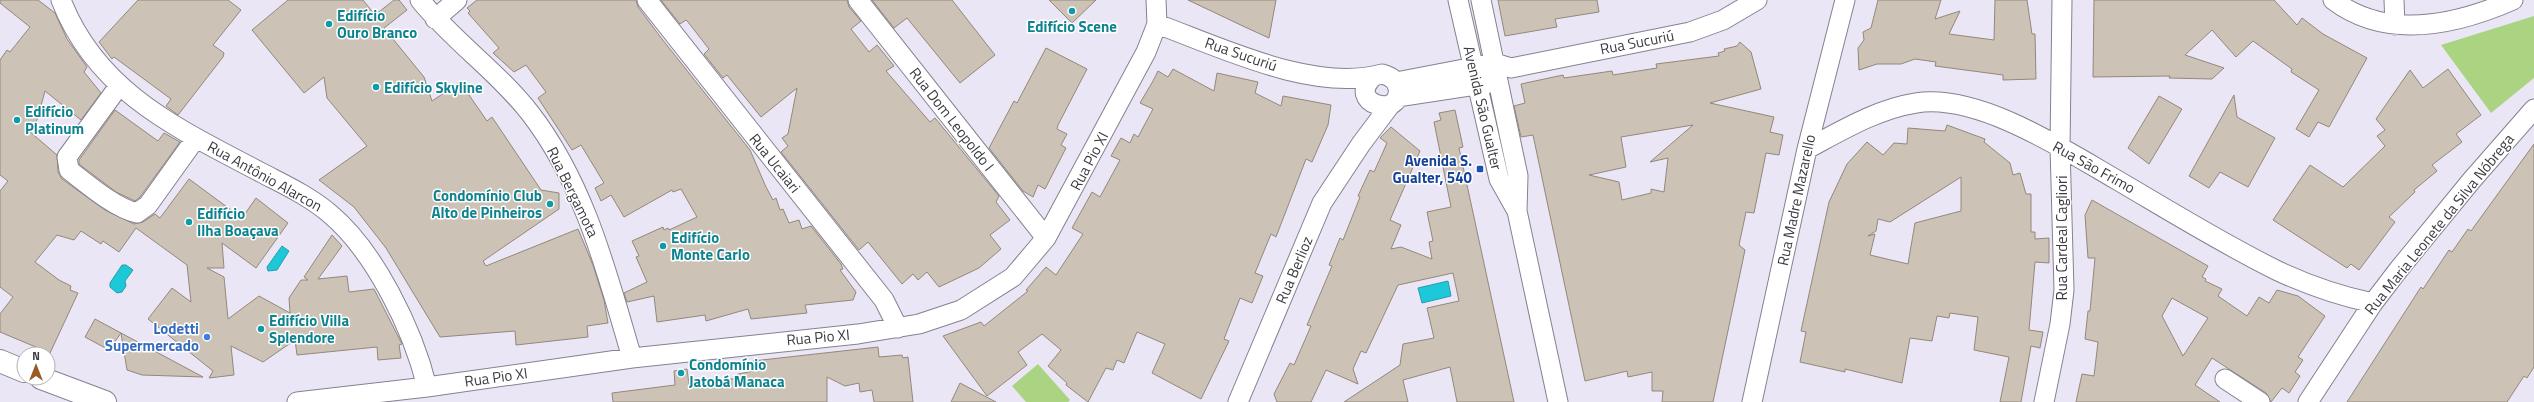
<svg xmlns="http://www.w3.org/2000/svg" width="2534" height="402" viewBox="0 0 2534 402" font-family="'Titillium Web',sans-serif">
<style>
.green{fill:#abd482}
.water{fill:#1dc8d9;stroke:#269dab}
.building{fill:#ccc2b5;stroke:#92887c;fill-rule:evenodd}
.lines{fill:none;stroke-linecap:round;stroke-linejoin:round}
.minor-casing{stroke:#86818f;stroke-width:21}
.major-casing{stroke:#86818f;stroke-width:24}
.minor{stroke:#fff;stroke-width:19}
.major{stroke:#fff;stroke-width:22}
.culture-dot{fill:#0f9aa8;stroke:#fff;stroke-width:1.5}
.transit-dot{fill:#1a4fb4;stroke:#fff;stroke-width:1.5}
.shop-dot{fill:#3f7fe0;stroke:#fff;stroke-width:1.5}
.labels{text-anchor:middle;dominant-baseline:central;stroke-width:3;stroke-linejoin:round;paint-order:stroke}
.culture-label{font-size:15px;font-weight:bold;fill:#0d838f;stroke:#fff;text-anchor:start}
.street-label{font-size:15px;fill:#3c3a40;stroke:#fff}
.transit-label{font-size:15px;font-weight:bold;fill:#164399;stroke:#fff;text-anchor:end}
.shop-label{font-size:15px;font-weight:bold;fill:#366cbe;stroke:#fff;text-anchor:end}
</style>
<rect width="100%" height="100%" fill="#ebe6f6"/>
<path class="green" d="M2534 16V78L2491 113 2441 45Z
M1038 364 1070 400 1068 402H1026L1012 386Z"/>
<path class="water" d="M282 246 289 251 277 270 268 271 267 267Z
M122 265H126L133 270 125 281 126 286 122 292 117 293 110 287V283Z
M1448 281 1451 296 1422 303 1418 288Z"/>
<path class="building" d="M0 0H38L55 13 67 39 87 67 84 72 101 93 81 120 45 91 37 120 29 131 57 155 58 172 62 179 105 210 134 224 143 222 155 214 160 218 189 179 242 218 256 198 288 223 256 268 222 243 224 268H207L224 277 228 319 259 296 290 313 289 298 301 280H308L304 277 332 235 342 246 318 279 347 276 349 292 374 289 402 344 399 345 401 358 378 360 377 347 297 355 295 340 263 362 231 346 234 375 209 378 213 371 148 319 172 288 191 302 187 265 136 228 119 252 103 241 101 244 81 231 74 240 57 235 35 262 59 280 71 286 70 290 78 293 50 353 0 332V314L13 297 0 287V191L8 181 0 175V60L7 50 10 52 30 27 0 3Z
M138 0H228L241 10 213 45 224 53 223 57 178 115 166 106 171 99 114 57 112 59 99 42Z
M288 0H363L375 15 394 0H399L407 10 384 28 424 77 432 101 460 82 487 121 492 117 541 190 559 193V209L483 261 486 266 578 229 593 265 604 300 608 323 587 326 588 337 516 345 515 331 440 337 386 248 354 207 319 180 367 146 327 98 324 77 304 93 252 30Z
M477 0H636L638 7 662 39 750 150 766 187 773 200 776 198 780 210 783 209 789 223 799 220 802 229 811 226 841 264 843 269 840 270 856 292 853 300 805 305 807 313 751 319 748 309 706 321 705 315 657 322 654 296 627 302 624 293 647 282 636 257 639 256 632 241 663 227 664 230 668 228 669 230 697 217 681 189 673 192 672 190 624 217 611 195 601 201 595 188 604 183 581 145 572 150 538 98 546 92 526 65 514 72 493 53 499 48 468 13 470 11 467 8Z
M661 0H847L849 7 861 21 851 29 869 52 877 45 894 66 886 71 930 122 935 118 999 196 996 202 1010 220 990 235 1001 249 979 268 939 287 927 272 918 280 913 274 902 284 868 242 859 250 781 152 788 146 782 138 788 134 797 88 761 117 727 75 723 78 704 54 709 49 688 22 686 20 680 24Z
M872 0H952L995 55 960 83 907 18 894 28Z
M1049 0H1096L1072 23Z
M1188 0H1276L1269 38 1247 28Z
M1498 0H1597L1599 12 1555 19 1557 27 1505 36Z
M1878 0H1941L1935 19 1960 11 1949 34 1994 40 1995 0H2027L2032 34H2035L2036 79 2003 80V75L1935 66 1936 62 1915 59 1901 64H1877L1859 70 1858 48 1864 40 1863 32 1871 28Z
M2094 0H2274L2297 25 2302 18 2323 34 2367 58 2329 127 2318 122 2309 137 2296 129 2319 90 2291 72 2292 69 2253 41 2236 57 2212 30 2185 55 2224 68 2212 79 2169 78 2170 76 2093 77Z
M1740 42 1751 52 1761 89 1710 103 1774 117 1770 132 1783 135 1779 155 1766 153 1754 213 1746 212 1739 245 1745 250 1713 402H1662L1663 391H1652V372L1628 377 1627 371 1585 381 1533 135 1521 137 1514 106 1525 103 1521 84 1563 75 1564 78 1612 71 1613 75 1657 68 1656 64 1719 56 1718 53 1725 51 1724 49 1737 46ZM1693 125 1650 162 1668 158 1664 192 1651 189V193L1622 200 1619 182 1589 175 1626 167 1621 137Z
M1046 48 1087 69 1058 125 1057 129 1067 134 1061 145 1066 148 1045 189 1038 185 1033 197 1023 191 989 148 1014 101 1017 103Z
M1173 69 1214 91 1217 73 1258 82 1255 93 1281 106 1283 96 1331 105 1328 125 1312 162 1306 159 1276 237 1271 234 1255 273 1263 276 1252 303 1240 298 1224 339 1229 341 1201 399 1152 373 1165 344 1137 332 1124 363 1117 360 1113 370 1106 368 1088 402 1066 385 1067 383 1048 366 1061 350 1042 334 1018 352 1027 365 987 396 943 336 981 322 984 326 1028 291 1026 290 1046 267 1056 275 1083 234 1072 228 1092 192 1100 197 1120 160 1111 156 1121 138 1130 143 1134 134 1138 137 1153 109 1140 103 1153 81 1158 71 1168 77Z
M2448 69 2481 115 2456 134 2462 142 2432 165 2437 171 2414 190 2415 192 2389 217 2395 222 2359 270 2351 264 2347 268 2273 220 2310 165 2343 187 2385 146 2377 136 2385 130 2376 119 2410 70 2423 88Z
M2234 95 2237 117 2275 138 2248 187 2220 172 2209 188 2189 176Z
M2159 96 2182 109 2149 164 2128 148Z
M115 110 158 141 164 133 180 142 140 197 135 201 116 192 79 164V160Z
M1455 110 1463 147 1459 148 1514 402H1457L1450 367 1403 380 1408 402H1344L1400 365 1403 344 1434 338 1427 308 1459 301 1453 273 1398 285 1366 353 1361 351 1353 369 1358 384 1326 370 1311 402H1277L1274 394 1290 363 1294 365 1311 326 1307 325 1332 266 1329 265 1340 238 1343 240 1360 197 1358 196 1370 170 1374 172 1387 143 1380 138 1391 127 1420 151 1390 220 1401 225 1391 249 1401 247 1432 259 1429 242 1433 241 1427 212 1451 207 1434 122 1441 120 1439 113Z
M1947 125 1985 139 1984 142 2010 163 2013 175 2020 173 2026 194H2031V232H2035V239L2049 238V263L2035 262 2029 330 2043 332 2040 348 2031 346 2021 402H2000L2009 357 1974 350 1978 317 1950 313 1949 318 1937 316 1932 341 1910 338 1902 383 1845 369V372L1800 362 1806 332 1801 331 1829 202 1847 164 1867 142 1883 155 1894 143 1907 144 1908 128 1945 131ZM1961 177V211L1915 223 1908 264 1870 255 1875 234 1868 236 1876 231 1878 219 1890 222Z
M2534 144V367L2527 378 2524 376 2507 402H2347L2421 287 2423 289 2449 250 2452 252 2468 229 2471 231Z
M2092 200 2208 266 2202 277 2206 279 2205 281 2222 289 2218 296 2247 316 2259 297 2269 303 2277 290 2298 296 2325 316 2298 357 2303 360 2295 372 2300 376 2289 393 2282 388 2271 402 2266 393 2212 358 2195 385 2220 402H2076L2082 374 2094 376 2098 342 2085 339 2088 311H2090L2095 258H2088L2085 215ZM2172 298 2208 318 2183 356 2162 316Z
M95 319 121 333 109 350 85 337Z
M121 333 203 377 142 375 127 370Z
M878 347 879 357 902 355 903 358 908 357 913 402H874L872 390 860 392 859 383 845 386 827 377V402H613L612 393 675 385 674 371 687 369 689 384 706 383 738 378V374L754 371 753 361Z
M960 383 996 402H951Z"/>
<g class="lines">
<g class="minor-casing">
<path id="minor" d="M61 0C97 93 179 129 262 173 285 185 309 196 329 213 375 251 413 330 427 387
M420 0C453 41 497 71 530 113 585 184 607 273 632 358
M647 0 884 300 898 328
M858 0 1046 238
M1458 0 1499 179 1517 211
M1481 0 1518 176 1517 211 1558 402
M2333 0C2387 41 2456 25 2513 0
M2394 0 2395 25
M435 19 457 0
M1157 24C1220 47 1314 93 1382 74 1390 76 1396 79 1398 88 1404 120 1343 104 1374 76
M1396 82 1495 63 1511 68 1690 32 1723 20 1757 0
M119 86 67 157 69 170C87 184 115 208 137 213L148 205 196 138
M1397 97 1489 83
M1807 149C1841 131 1877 109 1916 103 1978 93 2065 150 2117 180 2170 211 2223 244 2278 271 2308 285 2340 296 2373 303
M2225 379 2260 402
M297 402 427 387 632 358 858 334 919 324 961 310 1013 277 1046 238 1146 52 1157 24 1156 0
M1238 402 1322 203 1361 144 1391 104
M1752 402 1807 149 1845 0
M2044 402 2060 324 2064 290 2060 147 2062 0
M2308 402 2373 303 2399 269 2471 181 2534 109"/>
</g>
<g class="major-casing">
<path id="major" d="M0 361 24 371
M41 378 105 402"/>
</g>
<use href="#minor" class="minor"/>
<use href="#major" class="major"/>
</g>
<g class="culture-dot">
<circle cx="1072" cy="11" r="4"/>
<circle cx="329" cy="24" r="4"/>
<circle cx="376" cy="87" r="4"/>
<circle cx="17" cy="120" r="4"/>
<circle cx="550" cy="204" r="4"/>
<circle cx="189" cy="222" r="4"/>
<circle cx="663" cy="246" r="4"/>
<circle cx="261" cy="329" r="4"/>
<circle cx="681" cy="373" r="4"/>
</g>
<rect class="transit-dot" x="1476" y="165" width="8" height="8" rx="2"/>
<circle class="shop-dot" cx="207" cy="337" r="4"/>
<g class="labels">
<g class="culture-label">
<text x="337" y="15">Edifício<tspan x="337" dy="17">Ouro Branco</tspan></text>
<text x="1072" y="26" text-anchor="middle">Edifício Scene</text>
<text x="384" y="87">Edifício Skyline</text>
<text x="25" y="111">Edifício<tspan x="25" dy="17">Platinum</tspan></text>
<text x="542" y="195" text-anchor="end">Condomínio Club<tspan x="542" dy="17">Alto de Pinheiros</tspan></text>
<text x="197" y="213">Edifício<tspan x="197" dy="17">Ilha Boaçava</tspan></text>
<text x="671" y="237">Edifício<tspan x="671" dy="17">Monte Carlo</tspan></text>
<text x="269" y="320">Edifício Villa<tspan x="269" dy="17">Splendore</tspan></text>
<text x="689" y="364">Condomínio<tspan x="689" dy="17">Jatobá Manaca</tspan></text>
</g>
<g class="street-label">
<text transform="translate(1637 42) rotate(-11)">Rua Sucuriú</text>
<text transform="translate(1241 54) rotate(19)">Rua Sucuriú</text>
<text transform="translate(1483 108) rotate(77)">Avenida São Gualter</text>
<text transform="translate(952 119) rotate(52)">Rua Dom Leopoldo I</text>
<text transform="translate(1089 161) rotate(-62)">Rua Pio XI</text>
<text transform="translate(775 163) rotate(51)">Rua Ucaiari</text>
<text transform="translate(2094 167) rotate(29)">Rua São Frimo</text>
<text transform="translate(265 176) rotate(29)">Rua Antônio Alarcon</text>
<text transform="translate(573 192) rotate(64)">Rua Bergamota</text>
<text transform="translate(1796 200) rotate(-78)">Rua Madre Mazarello</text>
<text transform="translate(2439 224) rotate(-51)">Rua Maria Leonete da Silva Nóbrega</text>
<text transform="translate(2061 238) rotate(-90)">Rua Cardeal Cagliori</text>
<text transform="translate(1294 270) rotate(-67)">Rua Berlioz</text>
<text transform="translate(818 337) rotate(-5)">Rua Pio XI</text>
<text transform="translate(496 377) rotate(-8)">Rua Pio XI</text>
</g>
<g class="transit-label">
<text x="1472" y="160">Avenida S.<tspan x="1472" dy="17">Gualter, 540</tspan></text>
</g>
<g class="shop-label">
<text x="199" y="328">Lodetti<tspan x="199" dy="17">Supermercado</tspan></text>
</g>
</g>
<g transform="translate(36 366)"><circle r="19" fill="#ffffff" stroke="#b1b0b3"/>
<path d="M0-3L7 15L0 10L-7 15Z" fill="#9a5a24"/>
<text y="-6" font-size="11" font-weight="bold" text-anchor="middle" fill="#3c3a40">N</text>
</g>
</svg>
